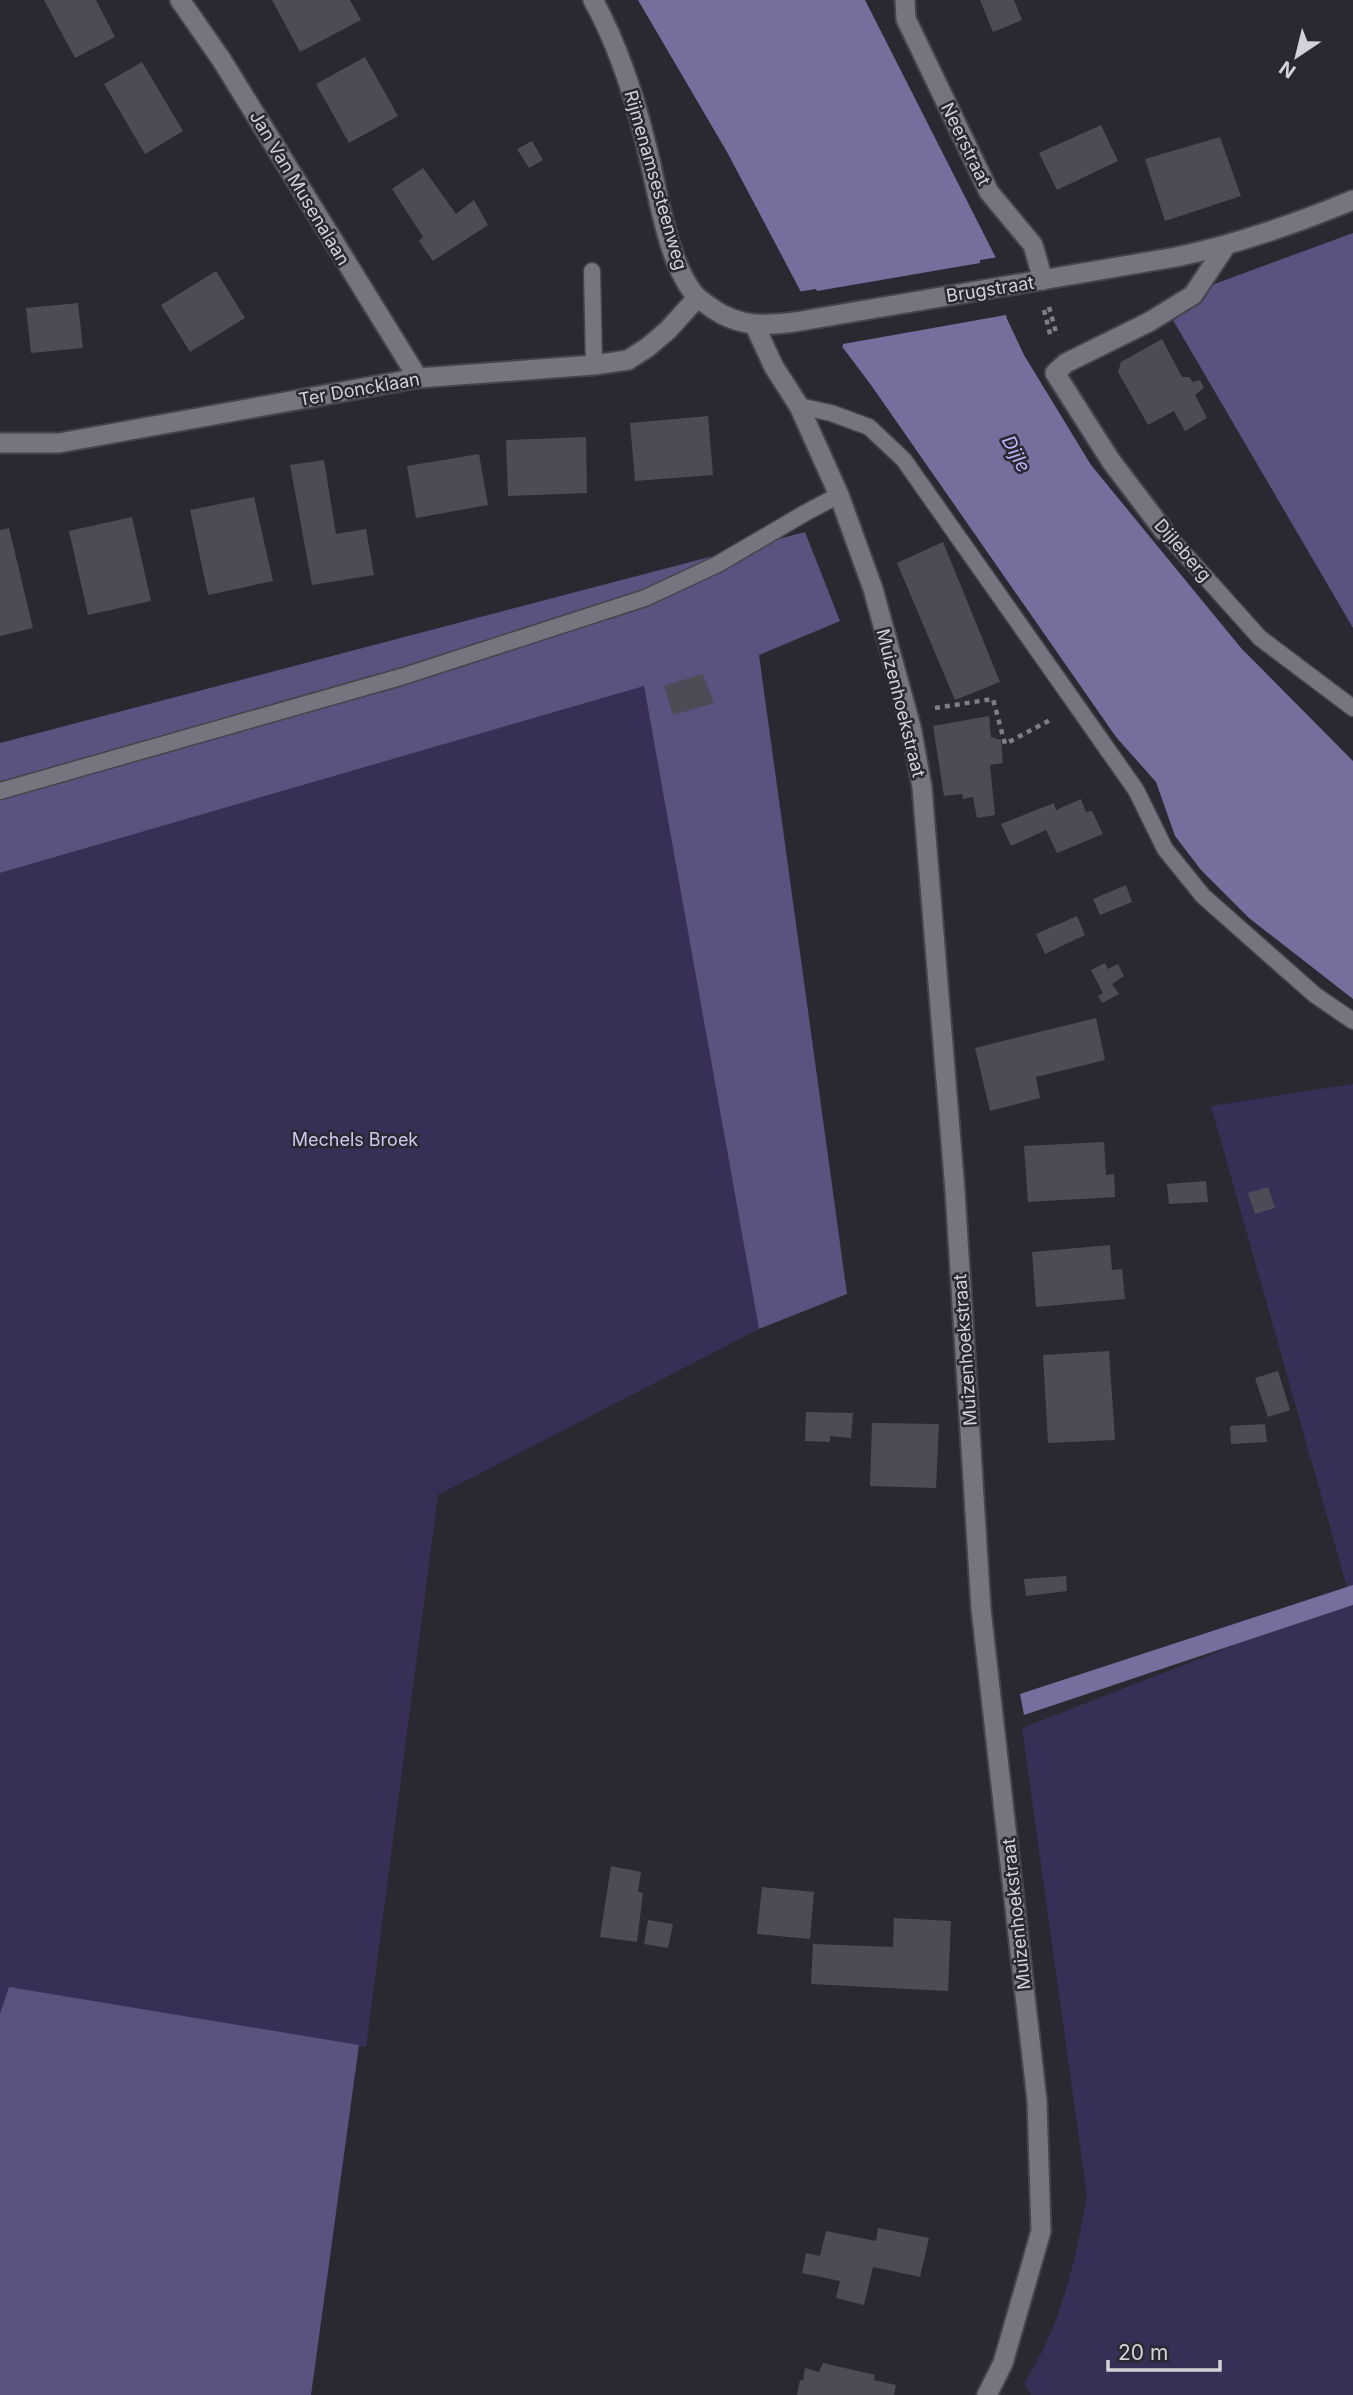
<svg xmlns="http://www.w3.org/2000/svg" width="1353" height="2395" viewBox="0 0 1353 2395" font-family="Inter,sans-serif">
<style>
.green{fill:#372f56}
.forest{fill:#5a527f}
.water{fill:#766e9d}
.pier{fill:#2a2932}
.building{fill:#4d4c56}
.lines{fill:none;stroke-linecap:round;stroke-linejoin:round}
.service-casing{stroke:#45444b;stroke-width:19}
.minor-casing{stroke:#45444b;stroke-width:23}
.tertiary-casing{stroke:#45444b;stroke-width:23}
.path{stroke:#7f7e85;stroke-width:4.5;stroke-dasharray:5 5;stroke-linecap:butt}
.service{stroke:#76747f;stroke-width:16}
.minor{stroke:#76747f;stroke-width:19}
.tertiary{stroke:#76747f;stroke-width:19}
.labels{text-anchor:middle;dominant-baseline:central;stroke-width:5;stroke-linejoin:round;paint-order:stroke}
.street-label{font-size:18px;fill:#d3d2d8;stroke:#2a2932}
.park-label{font-size:18px;fill:#cdc7f3;stroke:#2a2932}
.water-label{font-size:19px;font-style:italic;fill:#c1b4fd;stroke:#2a2932}
</style>
<rect width="100%" height="100%" fill="#2a2932"/>
<path class="green" d="M644 686 759 1329 438 1495 366 2047 358 2046 311 2395H0V873Z
M1353 1084V1585L1347 1587 1211 1106Z
M1353 1605V2395H1031L1024 2383C1061 2327 1075 2262 1087 2196L1022 1728 1248 1640Z"/>
<path class="forest" d="M1353 233V628L1163 303Z
M805 532 840 621 759 655 847 1294 759 1329 644 686 0 873V743Z
M9 1987 359 2045 311 2395H0V2014Z"/>
<path class="water" d="M638 0H865L996 258 1007 319 1024 355 1091 465 1241 648 1353 761V999L1249 918 1201 870 1175 836 1156 782 1116 737 871 385 801 292 727 152Z
M1353 1585V1605L1024 1715 1020 1694Z"/>
<path class="pier" d="M999 257 1011 317 1007 318 1006 315 843 344V346L840 347 797 292 816 289 817 291 980 263V260Z"/>
<path class="building" d="M44 0H96L115 37 75 58Z
M272 0H350L361 20 300 52Z
M980 0H1014L1022 20 993 32Z
M365 57 398 116 349 143 316 84Z
M142 62 183 131 145 154 104 84Z
M1101 125 1118 161 1057 190 1039 153Z
M1220 137 1241 196 1165 221 1145 159Z
M532 141 543 160 529 168 517 149Z
M423 168 456 214 474 200 488 225 433 261 419 241 423 237 392 189Z
M216 271 245 318 190 352 161 305Z
M78 303 83 348 31 353 26 308Z
M1162 339 1182 377H1189L1193 382 1200 380 1204 388 1195 395 1207 418 1185 431 1174 411 1148 425 1118 372 1121 362Z
M708 416 713 475 635 481 630 423Z
M586 437 587 493 508 496 506 440Z
M479 454 488 505 416 518 407 466Z
M324 460 336 534 366 529 374 575 312 585 290 465Z
M254 497 273 581 208 595 190 510Z
M132 517 151 601 88 615 69 531Z
M9 528 33 628 0 636V530Z
M943 542 1000 682 955 700 897 563Z
M703 674 714 703 673 715 664 686Z
M989 716 991 737 1001 740 1003 763 990 765 995 815 977 818 973 797 963 799 962 794 944 796 933 726Z
M1081 799 1086 812 1092 811 1103 834 1057 853 1046 830 1011 846 1001 824 1054 803 1056 810Z
M1126 885 1132 902 1100 915 1093 899Z
M1077 916 1085 935 1045 954 1036 934Z
M1105 963 1108 969 1118 964 1124 976 1112 984 1119 994 1102 1003 1098 996 1103 993 1091 970Z
M1096 1018 1105 1060 1036 1077 1040 1098 990 1111 975 1048Z
M1104 1142 1106 1175 1114 1174 1115 1197 1028 1202 1024 1146Z
M1206 1181 1208 1202 1169 1204 1167 1184Z
M1268 1187 1275 1208 1255 1214 1248 1193Z
M1110 1245 1112 1270 1122 1269 1125 1299 1036 1307 1032 1252Z
M1109 1351 1115 1440 1048 1443 1043 1355Z
M1278 1371 1290 1410 1268 1417 1255 1378Z
M806 1412 853 1413 851 1438 830 1436V1442L805 1441Z
M872 1423 939 1424 936 1488 870 1486Z
M1265 1424 1267 1442 1231 1444 1230 1426Z
M1066 1576 1067 1591 1026 1596 1024 1579Z
M611 1866 641 1872 638 1892 643 1893 637 1942 600 1937Z
M762 1887 814 1892 810 1939 757 1934Z
M894 1918 951 1921 948 1991 811 1984 813 1944 893 1947Z
M648 1920 673 1924 668 1948 644 1944Z
M878 2228 929 2238 920 2277 873 2267 864 2305 836 2298 840 2281 802 2273 806 2253 820 2256 826 2231 876 2241Z
M823 2363 875 2375 874 2380 896 2385 894 2395H797L800 2380 803 2381 805 2368 819 2372Z"/>
<g class="lines">
<g class="service-casing">
<path id="service" d="M592 271 594 365
M799 406 831 413 869 427 904 460 1136 790 1165 849 1203 896 1315 995 1353 1021
M1164 531 1260 638 1353 708
M0 791 404 676 645 598 718 564 805 513 839 495"/>
</g>
<g class="minor-casing">
<path id="minor" d="M180 0 221 59 418 378
M905 0 906 19 989 192 1033 245 1043 280
M755 326 774 367 799 406 839 495 873 589 911 727 922 787 955 1191 981 1609 1037 2101 1041 2231 1003 2363 987 2395
M0 443H59L418 378 594 365 628 360 648 347 668 330 697 298
M1164 531 1111 461 1055 373 1066 363 1149 322 1193 295 1225 247"/>
</g>
<g class="tertiary-casing">
<path id="tertiary" d="M593 0C617 43 633 92 645 140 657 185 666 262 696 296 701 301 708 305 713 309 740 327 764 326 795 322L1176 257C1238 244 1295 224 1353 200"/>
</g>
<path class="path" d="M1049 307 1057 336
M1044 310 1051 338
M935 708 993 699 1005 744 1052 719"/>
<use href="#service" class="service"/>
<use href="#minor" class="minor"/>
<use href="#tertiary" class="tertiary"/>
</g>
<g class="labels">
<g class="street-label">
<text transform="translate(966 144) rotate(64)">Neerstraat</text>
<text transform="translate(656 180) rotate(74)">Rijmenamsesteenweg</text>
<text transform="translate(300 188) rotate(59)">Jan Van Musenalaan</text>
<text transform="translate(990 289) rotate(-9)">Brugstraat</text>
<text transform="translate(359 389) rotate(-10)">Ter Doncklaan</text>
<text transform="translate(1183 550) rotate(49)">Dijleberg</text>
<text transform="translate(901 703) rotate(76)">Muizenhoekstraat</text>
<text transform="translate(965 1350) rotate(-94)">Muizenhoekstraat</text>
<text transform="translate(1016 1914) rotate(-96)">Muizenhoekstraat</text>
</g>
<g class="park-label">
<text x="355" y="1139">Mechels Broek</text>
</g>
<g class="water-label">
<text transform="translate(1016 454) rotate(62)">Dijle</text>
</g>
</g>
<g transform="translate(1297 56) rotate(215)" stroke="#2a2932" stroke-width="5" paint-order="stroke">
<path d="M0-5L12 26L0 18L-12 26Z" fill="#d3d2d8"/>
<text y="-10" font-size="19" font-weight="bold" text-anchor="middle" fill="#d3d2d8">N</text>
</g>
<path d="M1108 2360v10h112v-10" fill="none" stroke="#d3d2d8" stroke-width="3.5"/>
<text x="1118" y="2360" font-size="21" fill="#d3d2d8" stroke="#2a2932" stroke-width="5" paint-order="stroke">20 m</text>
</svg>
